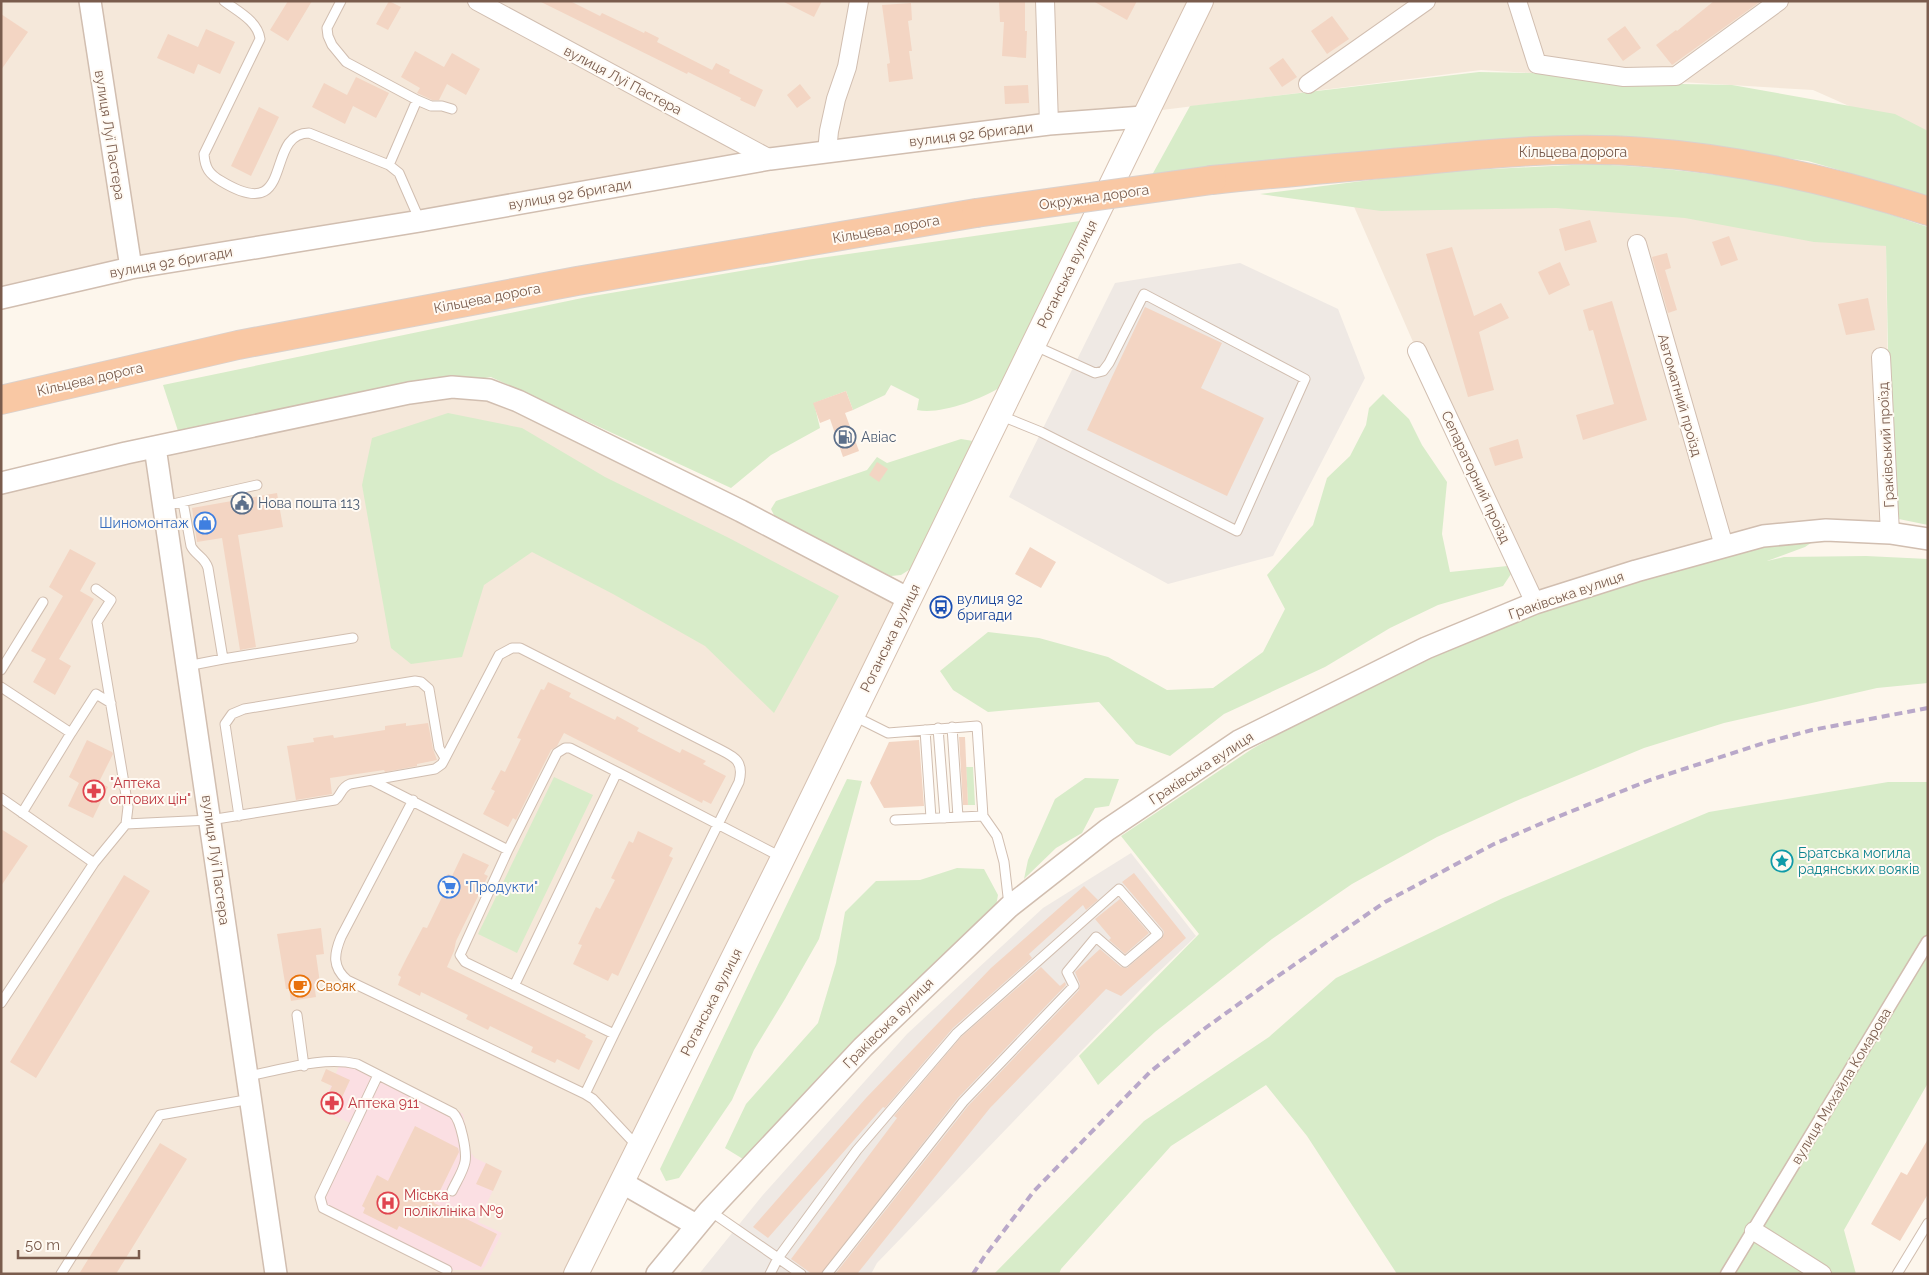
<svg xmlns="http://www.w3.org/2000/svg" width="1929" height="1275" viewBox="0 0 1929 1275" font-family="Raleway,sans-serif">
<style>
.residential{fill:#f5e8da}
.industrial{fill:#efe9e4}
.medical{fill:#fbdfe3}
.green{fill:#d8ecc9}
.building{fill:#f3d5c3}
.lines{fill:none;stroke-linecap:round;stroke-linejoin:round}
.service-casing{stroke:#d1beb0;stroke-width:11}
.pedestrian-casing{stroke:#d1beb0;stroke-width:15}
.minor-casing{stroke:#d1beb0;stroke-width:20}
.tertiary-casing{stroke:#d1beb0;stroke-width:24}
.secondary-casing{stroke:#d6c0b0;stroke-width:26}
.trunk-casing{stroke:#dad1cd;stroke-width:30}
.service{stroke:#fff;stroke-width:9}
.pedestrian{stroke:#fff;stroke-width:12}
.minor{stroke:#fff;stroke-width:18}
.tertiary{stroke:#fff;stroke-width:21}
.secondary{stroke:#fff;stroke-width:24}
.trunk{stroke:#f9c8a4;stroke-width:28}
.rail{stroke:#b9a8c9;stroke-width:4;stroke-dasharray:8 5;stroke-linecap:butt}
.trunk-bridge-casing{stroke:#dad1cd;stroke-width:30;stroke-linecap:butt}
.trunk-bridge{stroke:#f9c8a4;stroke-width:28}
.labels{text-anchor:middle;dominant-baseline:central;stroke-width:4;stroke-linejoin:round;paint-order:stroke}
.street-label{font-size:14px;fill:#7a5c4d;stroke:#fffaf3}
.service-label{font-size:14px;fill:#4e5e75;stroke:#fffaf3;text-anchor:start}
.shop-label{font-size:14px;fill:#366cbe;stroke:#fffaf3;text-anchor:end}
.transit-label{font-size:14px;fill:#164399;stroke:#fffaf3;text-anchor:start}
.health-label{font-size:14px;fill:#be3a42;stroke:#fffaf3;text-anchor:start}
.culture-label{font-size:14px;fill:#0d838f;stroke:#fffaf3;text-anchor:start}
.food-label{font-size:14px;fill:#c56008;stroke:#fffaf3;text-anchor:start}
</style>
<rect width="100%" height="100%" fill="#fdf6ec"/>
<path class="residential" d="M1 1H1928V141L1813 90 1481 70 770 159 1 298Z
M1618 189 1886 246 1890 533 1826 530 1535 603 1417 351 1352 202Z
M489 390 909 599 576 1274H1V484L155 447Z"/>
<path class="industrial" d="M1240 263 1338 309 1365 378 1273 556 1168 584 1009 497 1115 283Z
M1131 853 1196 936 1143 987 877 1263 871 1274H699L762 1196 907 1034 1043 908Z"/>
<path class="medical" d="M342 1059 378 1072 463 1114 471 1153 475 1158 502 1171 478 1222 502 1233 486 1265 481 1270H447L321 1203 354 1125 321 1109Z"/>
<path class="green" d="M1479 72 1532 73 1681 84 1732 85 1895 114 1928 131V200L1887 184 1808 161 1712 148 1625 140 1552 136 1152 175 1190 106Z
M1591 164C1677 168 1764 178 1848 201 1875 208 1901 219 1928 227V525L1889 517 1891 502 1886 246 1814 242 1685 218 1556 208 1381 211 1260 194 1433 172Z
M1080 221 999 388C979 400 939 415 917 410L919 399 891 385 885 395 853 410 846 391 814 403 820 428 771 455 731 488 491 377 178 431 163 385 587 297 806 260Z
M1383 394 1409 419 1422 445 1447 482 1442 534 1450 572 1517 565 1503 586 1438 605 1390 628 1325 667 1224 714 1170 756 1136 744 1099 702 988 712 953 690 940 671 988 632 1039 638 1108 657 1167 690 1213 688 1263 652 1285 609 1267 575 1313 525 1327 478 1350 456 1366 425 1369 408Z
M448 413 522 428 605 477 729 538 839 596 774 713 705 646 613 594 532 552 484 585 462 657 411 664 391 648 362 485 372 438Z
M961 439 973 441 912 568 901 575 891 576 776 519 771 509 776 501 867 470 877 457 887 463Z
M1824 534 1805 547 1767 561 1784 557 1866 556 1928 559V683L1877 688 1724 723 1644 748 1516 801 1437 837 1352 884 1272 939 1155 1032 1098 1085 1079 1056 1199 934 1121 836 1252 749 1345 697 1455 643 1558 601 1765 540Z
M966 767H973L975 805H968Z
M554 777 593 795 517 953 478 934Z
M1085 778 1119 779 1109 806 1095 808 1082 833 1056 848 1024 879 1028 860 1055 799Z
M847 779 862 781 819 939 785 999 754 1050 732 1100 679 1178 666 1181 660 1169Z
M1888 782H1928V1083L1844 1230 1856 1274H1397L1307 1136 1266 1085 1171 1146 1061 1269 1059 1274H994L1144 1121 1269 1037 1336 978 1503 898 1709 812Z
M957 868 984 869 998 895 996 906 857 1037 743 1159 725 1148 746 1104 818 1023 836 963 845 912 876 881 920 880Z"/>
<path class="building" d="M288 1H312L288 41 270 30Z
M389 1 401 7 388 30 376 24Z
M539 1H570L600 16 602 13 644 33 645 31 659 38 657 42 712 70 716 63 730 70 729 73 763 90 755 107 740 100 741 98 688 72 687 74Z
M782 1H822L814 17Z
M999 1H1025V31H1027L1026 58 1002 56 1004 22H1000Z
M1093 1H1137L1127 20Z
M1714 1H1761L1672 65 1656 45 1676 30 1677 31Z
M911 3 912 20 908 21 912 51H909L913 79 889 82 887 64 890 63 882 5Z
M1 14 28 32 1 70Z
M1332 16 1349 39 1327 54 1311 31Z
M1625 26 1641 48 1623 61 1607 39Z
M206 29 235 42 220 74 198 64 194 74 157 58 168 34 198 47Z
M415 51 444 67 452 53 480 69 466 95 447 84 439 100H432L417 93 420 88 401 77Z
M1283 58 1297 77 1282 87 1269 68Z
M356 77 389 93 376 118 353 106 345 124 312 107 324 83 347 95Z
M800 84 811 98 797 108 787 95Z
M1028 85 1029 103 1005 104 1004 86Z
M259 107 279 117 251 176 231 166Z
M1590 220 1597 242 1565 251 1559 229Z
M1729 236 1738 260 1721 266 1712 242Z
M1452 247 1474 316 1501 303 1509 318 1479 332 1494 390 1468 397 1426 254Z
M1667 253 1671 268 1665 270 1677 310 1668 313 1652 257Z
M1560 262 1570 285 1549 295 1538 272Z
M1868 298 1875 330 1846 335 1838 304Z
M1612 301 1647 420 1583 440 1576 415 1614 404 1593 330 1589 331 1583 310Z
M1145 307 1222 343 1201 388 1264 418 1227 496 1087 430Z
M846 391 853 410 845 413 859 451 843 457 830 419 820 423 813 403Z
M1518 439 1523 458 1495 466 1489 448Z
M877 462 888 469 879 482 869 475Z
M277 493 283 527 238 535 256 647 240 650 222 538 197 542 192 508Z
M1030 547 1056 562 1041 588 1015 574Z
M70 549 96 563 80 591 94 599 59 659 71 666 55 695 33 682 46 659 31 651 63 596 49 587Z
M548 682 571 693 569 697 615 720 617 716 639 728 637 731 680 753 682 749 706 761 703 764 726 776 711 804 703 800 702 803 564 733 557 746 551 750 516 820 513 818 508 827 483 814 495 791 491 789 501 770 505 772 521 739 517 738 533 705 541 689 544 690Z
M406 723V726L428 723 433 749 437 760 417 764V766L385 772 384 770 330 778 332 794 296 800 287 746 314 742 313 738 333 735 334 738 385 730V726Z
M959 737H965L968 805H963Z
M87 740 112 752 113 754 99 782 108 787 93 818 68 806 79 783 69 777Z
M919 740 924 806 884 808 870 783 889 742Z
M1 829 28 846 1 886Z
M638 831 673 848 669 856 673 858 618 976 612 973 608 981 573 964 582 945 578 944 596 907 600 909 615 880 611 878 629 841 633 843Z
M463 853 489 865 484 874 488 876 456 941 454 951 447 967 586 1035 585 1037 593 1041 579 1070 557 1059 555 1063 531 1052 533 1047 490 1026 488 1030 466 1019 468 1015 421 992 420 996 398 985 401 977 398 975 406 959 423 927 427 928 443 895 439 893 448 874 452 876Z
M1134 873 1186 938 1121 996 1106 989 990 1108 857 1274H835L968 1106 1079 990 1080 984 1075 972 1100 949 1121 967 1127 968 1162 938 1164 933 1163 930 1122 882Z
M124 875 150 891 36 1078 10 1062Z
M1084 886 1098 900 1086 910 1083 905 1029 954 1032 958 953 1028 885 1108 883 1107 768 1238 753 1227 866 1098 991 968Z
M1120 899 1149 933 1125 954 1109 940 1111 938 1095 919Z
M321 928 324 954 316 955 320 983 314 984 316 997 291 1001 289 989H286L277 934Z
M1041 967 1060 986 1065 982 1066 985 958 1098 821 1274H812L791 1259 897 1118 894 1116 961 1037Z
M326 1069 350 1080 334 1115 321 1109 332 1086 321 1081Z
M415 1126 458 1148 459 1152 434 1203 497 1234 481 1267 399 1226 397 1230 363 1213 365 1208 362 1206 377 1175 388 1181Z
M1928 1139V1194L1900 1241 1871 1224 1901 1172 1907 1175Z
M160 1143 187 1159 116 1274H79Z
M486 1163 502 1171 493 1191 476 1184Z"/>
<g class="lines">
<g class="service-casing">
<path id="service" d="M224 1C237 11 258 21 260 39L204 154C205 168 209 174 221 181 297 227 263 133 309 133L389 165 399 173 420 221
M341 1 327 28 328 36 332 45 346 62 417 100 431 106H442L452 109
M389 165 417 100
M999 415 1041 432 1237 531 1305 379 1144 294 1109 363 1103 371 1095 373 1033 345
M183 502 191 546C195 555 205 557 208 568L223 659 187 666
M164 506 257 485
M96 589 111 600 97 622 128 807 126 824
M223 659 353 638
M1 670 43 602
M1 687 71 733 22 813
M852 715 888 733 977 726 983 816 997 836 1004 862 1009 905
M952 727 958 817
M938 728 945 818
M925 730 931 818
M71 733 96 694 111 703
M617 772 783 858
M373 781 508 850 460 955 465 962 614 1034 585 1094 347 980C332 967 334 954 341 937L413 800
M1 798 94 863
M239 816 225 724 232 714 244 709 415 681 421 682 429 689 439 748 445 758
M895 820 983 816
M508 850 557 753 565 748H570L617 772 514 986
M1 1003 94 863 126 824 210 820 335 800C342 795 340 788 350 784L435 769 442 764 499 655 512 648H520L715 747C732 756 745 759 739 782L614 1034
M297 1015 304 1066
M378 1075 320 1197 323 1208 447 1270
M248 1076C282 1070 322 1056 357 1064L453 1113C461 1120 467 1152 465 1162 463 1172 456 1182 452 1191
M585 1094 593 1099 638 1147
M710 1211 801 1274
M61 1274 160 1115 251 1099
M770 1274 778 1258 857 1150 957 1033 1119 889 1158 934 1125 962 1096 937 1067 972 1074 986 963 1102 827 1274
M1897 1274 1928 1223"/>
</g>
<g class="pedestrian-casing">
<path id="pedestrian" d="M1727 1274 1928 942"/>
</g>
<g class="minor-casing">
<path id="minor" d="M477 1 770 159
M1045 1 1049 124
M1517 1 1537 64 1624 77 1676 76 1779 1
M1308 84 1426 1
M827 152 829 131 836 99 847 67 859 1
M1637 244 1724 546
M1417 351 1535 603
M1881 357 1890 533
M1754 1231 1822 1274"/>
</g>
<g class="tertiary-casing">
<path id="tertiary" d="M90 1 131 268
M1 298 131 268 420 221 770 159 1049 124 1143 117
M155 447 276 1274
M1 483 126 453 409 393 452 387 489 390 518 401 741 511 909 599
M621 1182 696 1225
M657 1274 709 1211 863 1047 1009 907 1107 830 1239 741 1426 648 1535 603 1636 571 1763 536 1826 530 1890 533 1928 539"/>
</g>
<g class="secondary-casing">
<path id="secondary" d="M576 1274 778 868 1201 1"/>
</g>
<g class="trunk-casing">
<path id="trunk" d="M1212 180C1279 173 1347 167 1415 161 1491 153 1568 146 1644 152 1742 159 1835 181 1928 211
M1 400 238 345 577 281 976 213"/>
</g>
<use href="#service" class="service"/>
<use href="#pedestrian" class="pedestrian"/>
<use href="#minor" class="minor"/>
<use href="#tertiary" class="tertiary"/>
<use href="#secondary" class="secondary"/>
<use href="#trunk" class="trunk"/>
<path class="rail" d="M973 1274 984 1257 1034 1191 1150 1072 1204 1029 1265 985 1385 902 1494 844 1547 821 1650 780 1764 743 1812 730 1928 708"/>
<g class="trunk-bridge-casing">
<path id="trunk-bridge" d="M976 213 1212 180"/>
</g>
<use href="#trunk-bridge" class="trunk-bridge"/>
</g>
<defs>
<g id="fuel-ring" transform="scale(1.125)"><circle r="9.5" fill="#fffaf3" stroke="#5c6f8a" stroke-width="1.5"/><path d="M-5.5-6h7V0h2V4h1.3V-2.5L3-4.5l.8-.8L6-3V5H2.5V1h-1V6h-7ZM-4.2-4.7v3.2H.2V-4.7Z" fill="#5c6f8a"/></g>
<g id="civic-ring" transform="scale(1.125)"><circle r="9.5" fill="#fffaf3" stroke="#5c6f8a" stroke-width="1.5"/><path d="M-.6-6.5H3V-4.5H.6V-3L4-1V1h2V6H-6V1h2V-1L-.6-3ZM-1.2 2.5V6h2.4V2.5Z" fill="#5c6f8a"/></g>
<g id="shop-ring" transform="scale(1.125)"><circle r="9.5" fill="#fffaf3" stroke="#3f7fe0" stroke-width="1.5"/><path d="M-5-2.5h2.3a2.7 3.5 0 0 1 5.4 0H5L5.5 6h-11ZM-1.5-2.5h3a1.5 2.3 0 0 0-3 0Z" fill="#3f7fe0"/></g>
<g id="bus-ring" transform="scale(1.125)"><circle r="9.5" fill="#fffaf3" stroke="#1a4fb4" stroke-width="1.5"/><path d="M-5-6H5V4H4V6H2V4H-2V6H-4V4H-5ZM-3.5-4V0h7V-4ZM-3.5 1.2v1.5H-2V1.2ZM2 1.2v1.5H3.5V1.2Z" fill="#1a4fb4"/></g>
<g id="pharmacy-ring" transform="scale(1.125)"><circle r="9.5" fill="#fffaf3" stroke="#e0444e" stroke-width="1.5"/><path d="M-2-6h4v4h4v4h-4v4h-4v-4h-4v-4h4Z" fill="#e0444e"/></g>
<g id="sight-ring" transform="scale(1.125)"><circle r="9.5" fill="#fffaf3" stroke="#0f9aa8" stroke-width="1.5"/><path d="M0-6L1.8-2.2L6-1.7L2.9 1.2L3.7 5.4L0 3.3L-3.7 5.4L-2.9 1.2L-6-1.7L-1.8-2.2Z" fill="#0f9aa8"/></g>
<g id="supermarket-ring" transform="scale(1.125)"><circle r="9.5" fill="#fffaf3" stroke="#3f7fe0" stroke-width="1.5"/><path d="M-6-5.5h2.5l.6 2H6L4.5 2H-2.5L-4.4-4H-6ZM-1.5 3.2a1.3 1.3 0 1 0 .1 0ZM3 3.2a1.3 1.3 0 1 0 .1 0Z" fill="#3f7fe0"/></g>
<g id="cafe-ring" transform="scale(1.125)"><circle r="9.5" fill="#fffaf3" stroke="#e8710a" stroke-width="1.5"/><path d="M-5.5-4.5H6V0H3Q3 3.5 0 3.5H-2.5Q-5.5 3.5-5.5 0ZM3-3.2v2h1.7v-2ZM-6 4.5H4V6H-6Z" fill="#e8710a"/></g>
<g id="hospital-ring" transform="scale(1.125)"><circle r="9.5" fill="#fffaf3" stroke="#e0444e" stroke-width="1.5"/><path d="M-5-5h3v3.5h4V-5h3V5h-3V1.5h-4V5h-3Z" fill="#e0444e"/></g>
</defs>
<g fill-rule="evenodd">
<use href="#fuel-ring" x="845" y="437"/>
<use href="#civic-ring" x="242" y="503"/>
<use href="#shop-ring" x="205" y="523"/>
<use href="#bus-ring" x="941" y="607"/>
<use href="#pharmacy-ring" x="94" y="791"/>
<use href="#sight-ring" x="1782" y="861"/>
<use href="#supermarket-ring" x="449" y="887"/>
<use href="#cafe-ring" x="300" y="986"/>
<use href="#pharmacy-ring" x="332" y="1103"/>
<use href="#hospital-ring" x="388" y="1203"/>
</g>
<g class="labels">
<g class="street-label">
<text transform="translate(623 80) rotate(28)">вулиця Луї Пастера</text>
<text transform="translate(971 134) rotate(-7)">вулиця 92 бригади</text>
<text transform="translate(110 135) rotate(81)">вулиця Луї Пастера</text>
<text x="1573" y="152">Кільцева дорога</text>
<text transform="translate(570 194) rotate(-10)">вулиця 92 бригади</text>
<text transform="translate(1094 197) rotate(-8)">Окружна дорога</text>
<text transform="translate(886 229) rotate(-10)">Кільцева дорога</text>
<text transform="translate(171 262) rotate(-10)">вулиця 92 бригади</text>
<text transform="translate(1067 274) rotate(-64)">Роганська вулиця</text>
<text transform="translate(487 298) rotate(-11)">Кільцева дорога</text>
<text transform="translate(90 379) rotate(-13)">Кільцева дорога</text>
<text transform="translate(1680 395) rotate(74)">Автоматний проїзд</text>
<text transform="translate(1886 445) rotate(-93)">Граківський проїзд</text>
<text transform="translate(1476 477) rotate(65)">Сепараторний проїзд</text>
<text transform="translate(1566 595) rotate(-19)">Граківська вулиця</text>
<text transform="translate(890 638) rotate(-64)">Роганська вулиця</text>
<text transform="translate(1201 768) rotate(-33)">Граківська вулиця</text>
<text transform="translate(216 860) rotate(82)">вулиця Луї Пастера</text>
<text transform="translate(711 1002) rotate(-63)">Роганська вулиця</text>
<text transform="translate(888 1023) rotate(-45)">Граківська вулиця</text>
<text transform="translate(1841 1086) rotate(-59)">вулиця Михайла Комарова</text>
</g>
<g class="service-label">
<text x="861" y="437">Авіас</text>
<text x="258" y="503">Нова пошта 113</text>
</g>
<g class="shop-label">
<text x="189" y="523">Шиномонтаж</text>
<text x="465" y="887" text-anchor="start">"Продукти"</text>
</g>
<g class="transit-label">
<text x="957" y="599">вулиця 92<tspan x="957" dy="16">бригади</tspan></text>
</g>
<g class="health-label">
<text x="110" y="783">"Аптека<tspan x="110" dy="16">оптових цін"</tspan></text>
<text x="348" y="1103">Аптека 911</text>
<text x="404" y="1195">Міська<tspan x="404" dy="16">поліклініка №9</tspan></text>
</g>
<g class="culture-label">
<text x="1798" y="853">Братська могила<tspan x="1798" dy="16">радянських вояків</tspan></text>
</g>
<g class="food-label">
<text x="316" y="986">Свояк</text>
</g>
</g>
<rect width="1929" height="1275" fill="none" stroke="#7a5c4d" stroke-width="5"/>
<path d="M18 1250v8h121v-8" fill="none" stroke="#7a5c4d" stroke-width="2.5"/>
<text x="25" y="1250" font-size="15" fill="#7a5c4d" stroke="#fffaf3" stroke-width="4" paint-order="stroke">50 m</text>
</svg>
